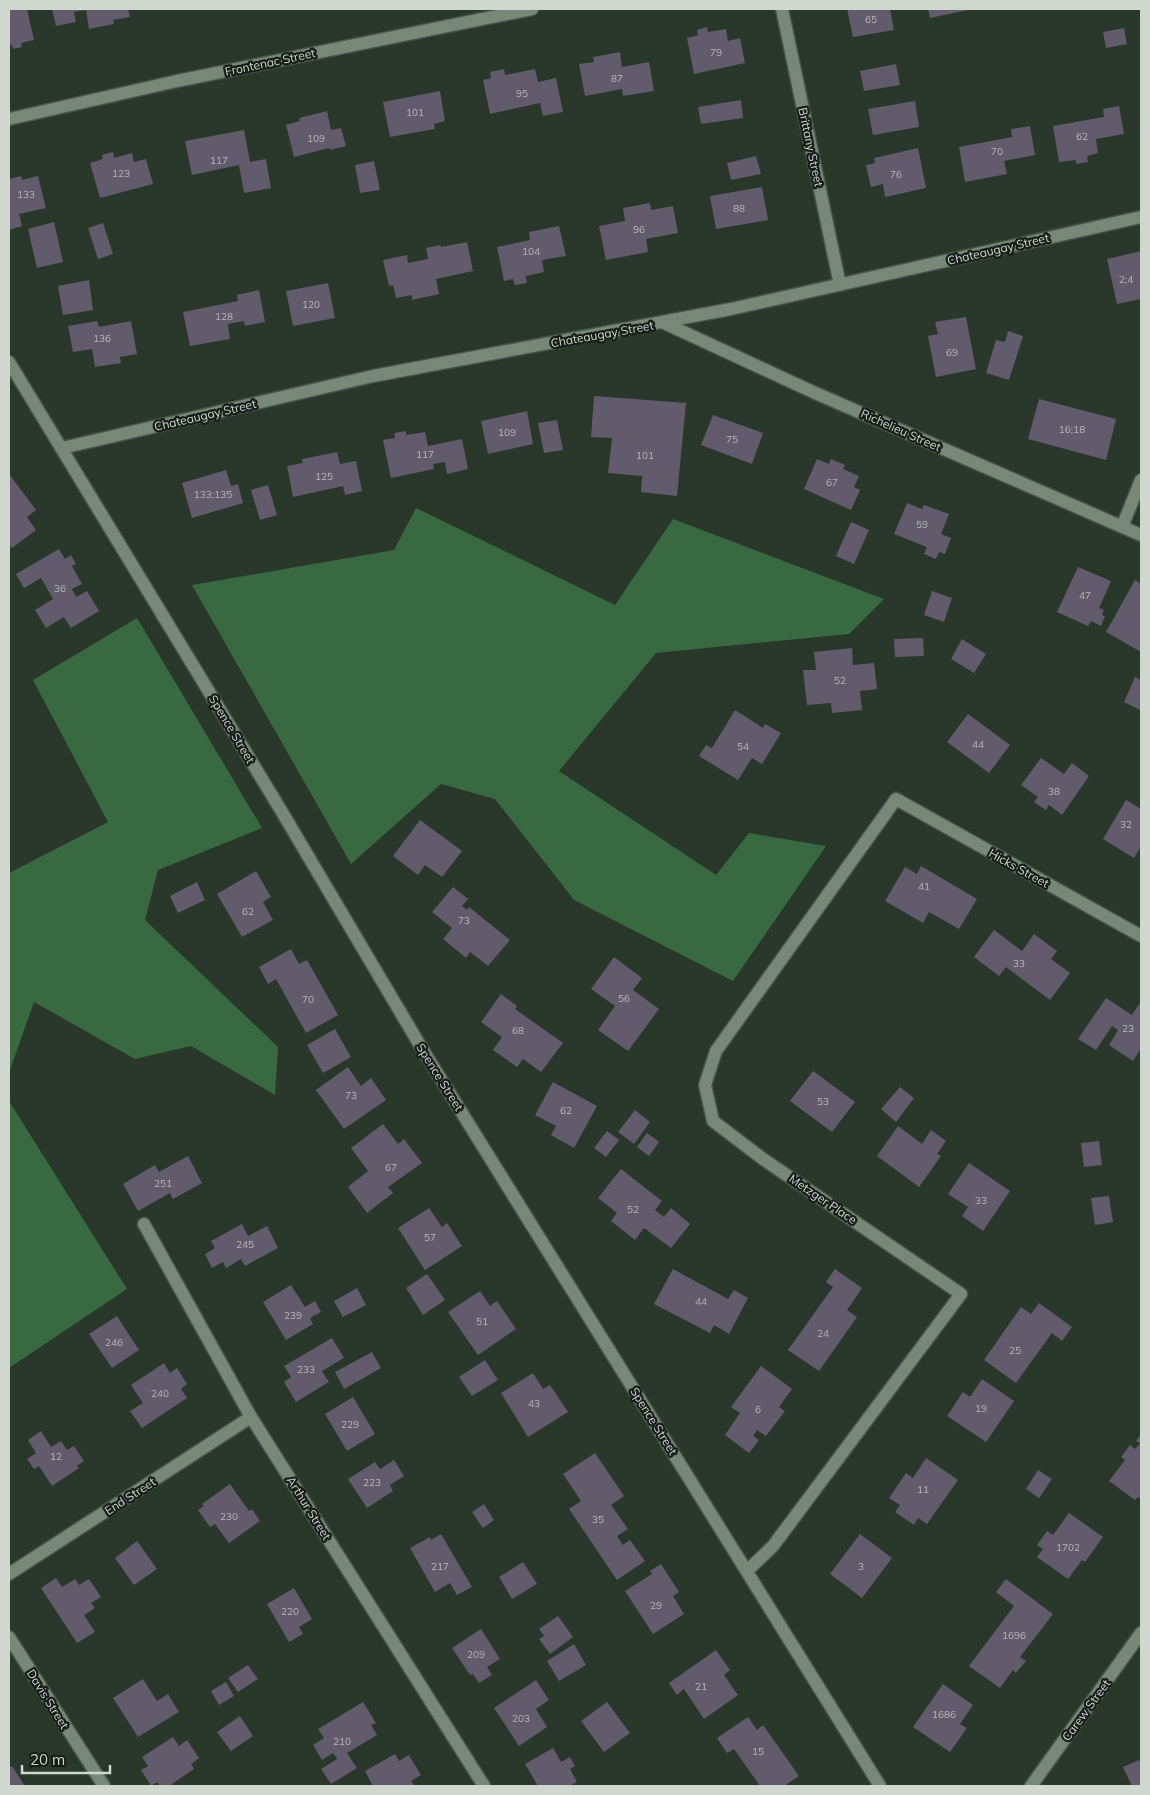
<svg xmlns="http://www.w3.org/2000/svg" width="1150" height="1795" viewBox="0 0 1150 1795" font-family="Mulish,sans-serif">
<style>
.forest{fill:#386940}
.building{fill:#625b6c}
.lines{fill:none;stroke-linecap:round;stroke-linejoin:round}
.street-casing{stroke:#475348;stroke-width:15}
.secondary-casing{stroke:#475348;stroke-width:15}
.street{stroke:#778778;stroke-width:12}
.secondary{stroke:#778778;stroke-width:12}
.labels{text-anchor:middle;dominant-baseline:central;stroke-width:4.5;stroke-linejoin:round;paint-order:stroke}
.number-label{font-size:10px;fill:#b4b8b6}
.street-label{font-size:12px;fill:#cfd7cf;stroke:#171d17}
</style>
<rect width="100%" height="100%" fill="#2a372b"/>
<path class="forest" d="M416 508 615 605 673 519 884 599 849 634 656 653 559 771 716 875 749 833 826 846 733 981 574 900 495 799 441 784 351 864 192 585 394 550Z
M137 618 262 828 158 870 145 920 278 1047 275 1095 191 1046 135 1059 34 1002 9 1073V873L108 822 33 680Z
M9 1101 127 1289 9 1368Z"/>
<path class="building" d="M15 9H27L34 40 21 43 22 47 13 49 12 45H9V10Z
M52 9H128L130 17 113 20 114 24 89 29 86 10 74 12 76 22 56 26Z
M847 9H890L894 30 853 37Z
M928 9H968V10L930 18Z
M707 27 708 32 726 29 728 41 740 38 745 63 694 74 687 38 698 35 697 30Z
M1124 28 1127 44 1106 48 1103 32Z
M620 52 622 67 649 62 654 91 623 96 622 89 585 96 579 64 594 62 593 57Z
M896 64 900 85 864 91 860 71Z
M504 69 505 75 535 69 538 82 556 78 563 112 543 116 540 103 490 114 483 80 491 78 490 72Z
M440 91 445 121 434 124 435 129 390 137 383 102Z
M741 100 743 118 701 124 698 107Z
M915 101 919 127 873 135 868 109Z
M1119 106 1124 134 1096 139 1098 153 1087 156 1088 162 1076 164V160L1059 162 1053 126 1104 117 1103 109Z
M327 111 331 130 341 128 346 146 330 150 329 148 294 157 286 125 300 121 299 118Z
M1030 126 1035 155 1004 161 1007 174 965 182 959 147 1012 137 1011 129Z
M244 130 250 162 266 159 271 188 244 193 239 165 192 175 185 141Z
M918 148 926 188 885 197 883 184 871 187 866 165 875 163 874 158Z
M113 152 114 158 132 153 134 162 146 159 153 184 100 198 90 163 103 159 102 155Z
M756 156 761 174 731 180 727 163Z
M374 161 380 190 360 193 355 165Z
M21 176 22 180 38 176 46 208 19 214 22 226 9 230V179Z
M762 187 768 220 716 229 710 196Z
M650 203 651 210 673 206 678 233 646 239 648 252 606 260 599 226 625 221 623 208Z
M54 222 63 262 37 268 28 229Z
M103 223 113 254 98 259 88 228Z
M559 226 566 256 542 260 544 272 526 276 527 283 515 285 513 279 504 281 497 247 530 240 529 232Z
M467 242 473 271 436 279 439 294 412 300V295L396 298 393 285 389 286 383 260 407 255 408 263 428 259 426 248 440 245 441 247Z
M1141 251V299L1117 304 1107 259Z
M89 280 93 310 63 315 58 286Z
M328 283 335 318 293 326 286 291Z
M259 290 265 322 245 326 244 321 228 324 230 339 190 346 183 312 238 301 237 295Z
M966 317 976 369 936 377 928 336 938 334 935 322Z
M97 321 99 327 131 321 137 354 120 357 121 363 95 367 92 349 73 352 68 326Z
M1008 331 1023 336 1009 380 986 373 996 340 1005 342Z
M594 396 686 403 677 496 641 492 642 476 608 473 612 438 591 437Z
M1039 399 1116 419 1106 460 1028 439Z
M527 411 533 444 488 454 481 421Z
M713 415 763 433 752 464 701 445Z
M557 420 563 450 544 453 538 423Z
M406 431V435L425 432 428 446 462 439 468 469 447 474 445 462 433 464 434 469 391 478 383 440 395 438 394 433Z
M337 452 340 464 356 461 362 491 345 495 343 486 293 497 287 466 303 463 302 459Z
M817 459 829 464 831 459 845 465 843 469 859 476 854 487 860 490 851 510 804 489Z
M226 470 231 486 238 484 243 503 192 518 182 483Z
M9 474 36 510 27 517 36 530 12 548 9 544Z
M268 485 277 515 260 520 251 490Z
M907 503 922 509 924 505 949 514 941 534 951 538 945 554 939 552 936 559 924 554 927 547 894 534Z
M851 522 869 530 854 564 836 556Z
M59 549 65 559 71 555 76 564 72 566 82 584 72 589 76 597 87 591 99 611 71 628 64 617 46 628 35 610 53 599 41 578 24 588 16 574Z
M1078 567 1111 581 1099 608 1104 610 1102 615 1105 616 1101 626 1091 621 1088 626 1057 612Z
M1135 580 1141 584V652L1106 632Z
M932 591 952 598 944 622 924 615Z
M923 638 924 656 895 657 894 639Z
M962 639 986 654 974 673 951 659Z
M852 648 853 665 874 663 877 689 860 691 862 710 832 713 831 703 807 705 803 670H816L814 652Z
M1135 677 1141 680 1140 710 1124 702Z
M735 710 763 728 765 724 781 733 762 764 752 758 738 780 699 756 706 745 712 748Z
M968 714 1010 745 989 773 947 742Z
M1041 758 1064 774 1072 763 1089 776 1062 815 1049 805 1046 810 1034 802 1038 797 1021 785Z
M1126 800 1141 809V848H1140L1134 858 1103 839Z
M420 820 462 851 442 877 425 865 418 875 393 856Z
M921 866 977 899 959 929 929 912 923 923 885 901 905 867 917 874Z
M256 871 271 897 263 902 273 920 242 937 217 894Z
M197 882 205 900 178 913 170 896Z
M453 887 468 899 462 906 467 910 469 907 510 940 488 966 470 952 466 958 443 939 452 928 432 912Z
M994 930 1022 951 1034 934 1057 951 1051 959 1070 973 1050 1000 1006 967 999 976 974 957Z
M291 949 299 964 307 960 338 1015 306 1033 276 979 268 984 259 967Z
M614 957 642 978 633 990 659 1009 628 1051 598 1030 615 1006 591 989Z
M501 994 517 1006 515 1009 563 1043 541 1072 523 1059 517 1067 493 1050 502 1037 481 1022Z
M1106 998 1132 1015 1141 1001V1048L1133 1061 1109 1045 1118 1030 1112 1026 1096 1050 1078 1039Z
M335 1029 351 1057 323 1073 307 1045Z
M348 1067 361 1086 371 1078 386 1100 344 1129 316 1090Z
M813 1071 855 1102 832 1132 790 1101Z
M553 1082 597 1106 574 1148 551 1135 556 1126 535 1115Z
M900 1087 914 1098 896 1122 881 1109Z
M635 1110 650 1122 634 1144 618 1132Z
M383 1124 398 1144 404 1139 422 1163 388 1187 393 1193 367 1213 348 1187 368 1171 351 1148Z
M898 1126 922 1144 931 1130 946 1141 937 1154 941 1156 919 1187 877 1156Z
M607 1131 619 1140 606 1157 594 1148Z
M647 1133 659 1142 649 1156 637 1147Z
M1099 1141 1102 1165 1084 1167 1081 1143Z
M188 1156 202 1183 173 1199 170 1193 138 1211 123 1184 155 1165 159 1172Z
M969 1163 1010 1191 983 1231 962 1216 968 1207 948 1194Z
M621 1169 662 1201 655 1210 664 1217 671 1208 690 1224 671 1248 644 1228 635 1240 611 1221 617 1213 598 1198Z
M1109 1196 1113 1222 1095 1225 1091 1198Z
M429 1208 442 1227 447 1223 462 1246 425 1270 398 1228Z
M242 1224 248 1236 267 1226 278 1248 245 1266 241 1259 226 1268 223 1262 212 1268 205 1254 215 1248 211 1241Z
M673 1269 728 1299 734 1290 748 1298 729 1334 714 1325 710 1333 654 1304Z
M835 1269 862 1288 847 1310 857 1317 819 1371 788 1350 833 1287 826 1282Z
M427 1274 445 1300 423 1315 406 1288Z
M291 1285 305 1307 315 1301 321 1312 310 1318 313 1324 286 1340 263 1302Z
M357 1288 366 1305 343 1317 334 1301Z
M480 1291 490 1306 497 1301 516 1329 478 1355 448 1312Z
M1039 1303 1072 1327 1062 1341 1052 1333 1016 1383 984 1360 1021 1307 1031 1314Z
M117 1316 139 1350 112 1368 89 1334Z
M332 1338 344 1358 322 1371 329 1382 296 1402 284 1382 291 1377 284 1366Z
M372 1352 381 1368 344 1389 335 1372Z
M485 1360 498 1380 472 1396 459 1377Z
M164 1363 170 1373 177 1368 187 1384 181 1389 187 1398 142 1428 130 1411 143 1403 131 1385Z
M761 1366 792 1389 779 1407 785 1411 766 1436 757 1430 753 1436 759 1440 749 1453 725 1435 740 1413 731 1407Z
M533 1373 543 1389 550 1385 568 1412 528 1437 501 1393Z
M982 1379 1014 1401 986 1442 947 1416 963 1392 970 1397Z
M353 1397 375 1434 347 1451 325 1414Z
M41 1431 51 1447 61 1441 67 1450 74 1446 84 1461 77 1466 79 1468 52 1486 39 1466 34 1469 27 1459 36 1453 28 1440Z
M1141 1434V1499L1138 1497 1135 1500 1109 1481 1125 1460 1121 1457 1130 1445 1135 1449 1140 1443 1136 1441Z
M595 1453 624 1496 611 1505 628 1529 617 1536 623 1545 630 1540 645 1561 617 1580 569 1509 581 1501 563 1474Z
M926 1458 958 1480 927 1524 918 1518 914 1525 895 1512 900 1505 889 1498 906 1473 913 1478Z
M394 1460 404 1476 390 1485 393 1491 367 1508 348 1479 375 1462 380 1469Z
M1038 1470 1052 1479 1039 1498 1026 1489Z
M230 1484 249 1511 252 1509 260 1521 229 1543 215 1524 210 1527 198 1510 204 1506 202 1504Z
M484 1504 494 1520 483 1528 472 1512Z
M1069 1513 1103 1537 1085 1562 1082 1560 1068 1579 1037 1557 1043 1549 1037 1545 1047 1531 1053 1535Z
M441 1534 472 1587 457 1595 450 1583 435 1592 410 1548 430 1537 431 1540Z
M860 1534 892 1558 862 1598 830 1574Z
M137 1541 157 1569 134 1585 115 1558Z
M523 1562 537 1584 512 1599 499 1577Z
M661 1564 679 1592 673 1596 684 1614 653 1634 625 1591 652 1574 650 1571Z
M56 1578 62 1587 75 1579 79 1585 89 1579 101 1597 91 1603 95 1608 84 1615 95 1632 77 1643 41 1588Z
M1006 1579 1053 1614 1020 1657 1026 1661 1016 1673 1013 1670 1000 1688 969 1666 1014 1606 996 1592Z
M294 1588 312 1619 299 1627 303 1634 289 1642 267 1604Z
M558 1616 573 1637 550 1654 539 1639 544 1636 539 1629Z
M481 1629 500 1659 487 1667 492 1675 479 1683 473 1674 470 1675 452 1648Z
M574 1644 586 1665 559 1681 547 1661Z
M716 1650 730 1670 724 1675 738 1695 704 1719 684 1689 677 1695 669 1683Z
M248 1665 258 1679 238 1692 228 1678Z
M143 1679 157 1701 168 1694 179 1712 138 1737 113 1698Z
M536 1680 549 1700 536 1709 547 1727 519 1746 494 1708Z
M226 1682 234 1696 219 1705 211 1691Z
M943 1684 973 1705 960 1724 967 1728 950 1752 913 1727Z
M363 1702 376 1723 371 1725 377 1735 347 1753 357 1768 331 1784 321 1769 337 1759 333 1753 322 1760 313 1745 324 1738 318 1729Z
M607 1702 630 1733 604 1752 581 1721Z
M240 1716 253 1736 231 1751 217 1732Z
M748 1717 757 1730 763 1725 799 1776 784 1786H760L734 1749 727 1753 717 1738Z
M173 1737 179 1746 187 1740 199 1758 191 1764 194 1769 169 1786H160L157 1782 151 1786 141 1770 148 1766 142 1757Z
M553 1748 561 1762 570 1757 575 1766 570 1769 577 1782 569 1786H538L525 1764Z
M395 1754 399 1761 409 1755 421 1775 411 1781 415 1786H373L365 1771Z
M1139 1760 1141 1765V1786H1132L1123 1767Z
M12 1766 25 1786H9V1768Z"/>
<g class="lines">
<g class="street-casing">
<path id="street" d="M782 9 840 285
M9 119 177 81 532 9
M662 322 813 392 1141 535
M9 362 282 812 421 1047 880 1786
M62 448 373 376 731 309 1141 217
M1122 527 1141 480
M144 1224 251 1417 484 1786
M747 1571 773 1546 961 1294 763 1159 713 1121 705 1085 716 1051 896 799 1141 936
M9 1574 251 1417
M9 1637 104 1786"/>
</g>
<g class="secondary-casing">
<path id="secondary" d="M1031 1786 1141 1633"/>
</g>
<use href="#street" class="street"/>
<use href="#secondary" class="secondary"/>
</g>
<g class="labels">
<g class="number-label">
<text x="871" y="19">65</text>
<text x="716" y="52">79</text>
<text x="617" y="78">87</text>
<text x="522" y="93">95</text>
<text x="415" y="112">101</text>
<text x="1082" y="136">62</text>
<text x="316" y="138">109</text>
<text x="997" y="151">70</text>
<text x="219" y="160">117</text>
<text x="121" y="173">123</text>
<text x="896" y="174">76</text>
<text x="26" y="194">133</text>
<text x="739" y="208">88</text>
<text x="639" y="229">96</text>
<text x="531" y="251">104</text>
<text x="1126" y="279">2;4</text>
<text x="311" y="304">120</text>
<text x="224" y="316">128</text>
<text x="102" y="338">136</text>
<text x="952" y="352">69</text>
<text x="1072" y="429">16;18</text>
<text x="507" y="432">109</text>
<text x="732" y="439">75</text>
<text x="425" y="454">117</text>
<text x="645" y="455">101</text>
<text x="324" y="476">125</text>
<text x="832" y="482">67</text>
<text x="213" y="494">133;135</text>
<text x="922" y="524">59</text>
<text x="60" y="588">36</text>
<text x="1085" y="595">47</text>
<text x="840" y="680">52</text>
<text x="978" y="744">44</text>
<text x="743" y="746">54</text>
<text x="1054" y="791">38</text>
<text x="1126" y="824">32</text>
<text x="924" y="886">41</text>
<text x="248" y="911">62</text>
<text x="464" y="920">73</text>
<text x="1019" y="963">33</text>
<text x="624" y="998">56</text>
<text x="308" y="999">70</text>
<text x="1128" y="1028">23</text>
<text x="518" y="1030">68</text>
<text x="351" y="1095">73</text>
<text x="823" y="1101">53</text>
<text x="566" y="1110">62</text>
<text x="391" y="1167">67</text>
<text x="163" y="1183">251</text>
<text x="981" y="1200">33</text>
<text x="633" y="1209">52</text>
<text x="430" y="1237">57</text>
<text x="245" y="1244">245</text>
<text x="701" y="1301">44</text>
<text x="293" y="1315">239</text>
<text x="482" y="1321">51</text>
<text x="823" y="1333">24</text>
<text x="114" y="1342">246</text>
<text x="1015" y="1350">25</text>
<text x="306" y="1369">233</text>
<text x="160" y="1393">240</text>
<text x="534" y="1403">43</text>
<text x="981" y="1408">19</text>
<text x="758" y="1409">6</text>
<text x="350" y="1424">229</text>
<text x="56" y="1456">12</text>
<text x="372" y="1482">223</text>
<text x="923" y="1489">11</text>
<text x="229" y="1516">230</text>
<text x="598" y="1519">35</text>
<text x="1068" y="1547">1702</text>
<text x="440" y="1566">217</text>
<text x="861" y="1566">3</text>
<text x="656" y="1605">29</text>
<text x="290" y="1611">220</text>
<text x="1014" y="1635">1696</text>
<text x="476" y="1654">209</text>
<text x="701" y="1686">21</text>
<text x="944" y="1714">1686</text>
<text x="521" y="1718">203</text>
<text x="342" y="1741">210</text>
<text x="758" y="1751">15</text>
</g>
<g class="street-label">
<text transform="translate(270 62) rotate(-12)">Frontenac Street</text>
<text transform="translate(811 147) rotate(78)">Brittany Street</text>
<text transform="translate(998 249) rotate(-13)">Chateaugay Street</text>
<text transform="translate(602 334) rotate(-10)">Chateaugay Street</text>
<text transform="translate(205 415) rotate(-13)">Chateaugay Street</text>
<text transform="translate(901 430) rotate(24)">Richelieu Street</text>
<text transform="translate(232 729) rotate(59)">Spence Street</text>
<text transform="translate(1019 868) rotate(29)">Hicks Street</text>
<text transform="translate(440 1077) rotate(58)">Spence Street</text>
<text transform="translate(823 1199) rotate(34)">Metzger Place</text>
<text transform="translate(654 1421) rotate(58)">Spence Street</text>
<text transform="translate(130 1496) rotate(-33)">End Street</text>
<text transform="translate(309 1508) rotate(58)">Arthur Street</text>
<text transform="translate(48 1699) rotate(58)">Davis Street</text>
<text transform="translate(1086 1710) rotate(-54)">Carew Street</text>
</g>
</g>
<rect width="1150" height="1795" fill="none" stroke="#cfd7cf" stroke-width="20"/>
<path d="M22 1765v8h88v-8" fill="none" stroke="#cfd7cf" stroke-width="2.5"/>
<text x="30" y="1765" font-size="15" fill="#cfd7cf" stroke="#171d17" stroke-width="4" paint-order="stroke">20 m</text>
</svg>
